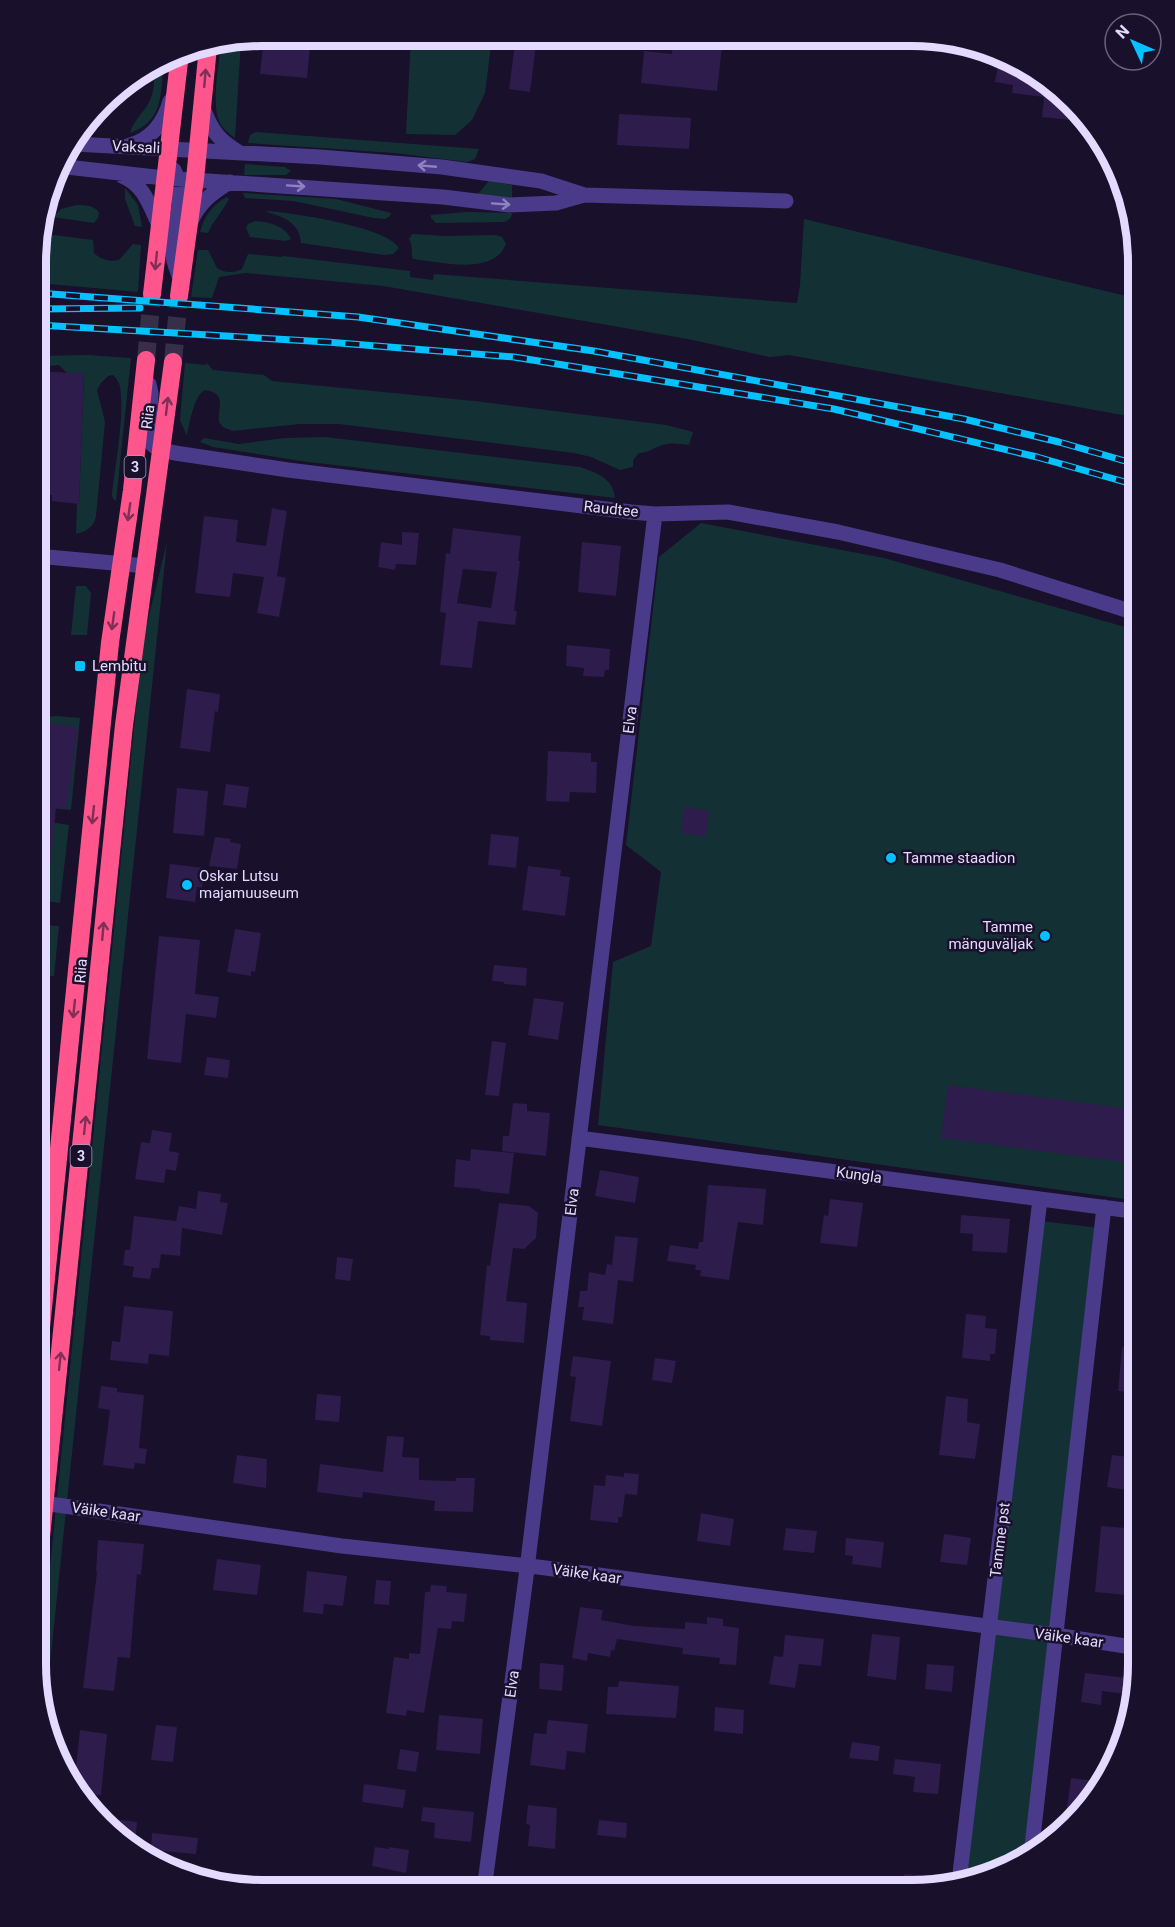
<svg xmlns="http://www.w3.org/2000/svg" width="1175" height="1927" viewBox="0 0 1175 1927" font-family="Roboto,sans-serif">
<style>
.green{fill:#133135}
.building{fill:#2d1c4c;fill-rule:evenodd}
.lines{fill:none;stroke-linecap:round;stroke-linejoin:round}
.highway-tunnel{stroke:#372e4b;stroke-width:18;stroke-dasharray:18 9;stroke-linecap:butt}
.minor{stroke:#4a3b8a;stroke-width:15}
.highway{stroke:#ff558d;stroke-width:18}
.rail-casing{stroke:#06c1ff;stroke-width:7}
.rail{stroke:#19102b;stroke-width:4.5;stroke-dasharray:14;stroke-linecap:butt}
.oneway{stroke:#802f57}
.oneway2{stroke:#8f83bf}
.poi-dot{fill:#06c1ff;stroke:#19102b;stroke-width:2}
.labels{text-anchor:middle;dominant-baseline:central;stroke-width:5;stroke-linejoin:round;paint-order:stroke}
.shield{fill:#19102b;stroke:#a79dbf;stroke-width:1.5}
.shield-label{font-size:14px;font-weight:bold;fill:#e4daff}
.street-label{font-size:15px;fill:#e4daff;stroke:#19102b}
.poi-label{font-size:15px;fill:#e4daff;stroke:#19102b;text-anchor:start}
.rim{fill:none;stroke:#e4daff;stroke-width:8}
</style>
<rect width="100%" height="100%" fill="#19102b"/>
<path class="green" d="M411 36 492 37 485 93 472 120 455 135 406 134Z
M241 40 235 138C230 134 225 131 221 125 210 106 219 66 221 44Z
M164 61C160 92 165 121 130 133 134 119 145 112 150 100 155 90 154 77 155 66Z
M256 132 479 149 475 159 467 162 395 153 248 143 250 135Z
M245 164 285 167 291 171 286 175H244Z
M489 181 512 185V198L477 195Z
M125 188 138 205 142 227 135 226 125 199Z
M243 193 336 199 391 213 390 216 385 219 374 218 293 201 245 198Z
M227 197 229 199C223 211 213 221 208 233L200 232C204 216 213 204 227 197Z
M77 205C85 205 95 205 99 213L98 218 94 223 53 217 61 209Z
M268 211C293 213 388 227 399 248L393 254 384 255 301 243C300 223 283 216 266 212Z
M467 212 512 213C512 218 509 220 504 222L436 223 431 218V215Z
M804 219 1139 299V418L789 355 770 357 688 339 383 286 246 273 219 277 212 298 191 297 198 250H208L217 268C224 273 234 273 242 269L248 254 281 257 283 256 410 271V277L433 280 434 274 797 303 800 285Z
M255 221C269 222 284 225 291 239L286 241 250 237 246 228 248 224Z
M38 233 93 240 94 253C101 260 110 262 119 260L133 244 141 245 138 292 38 283Z
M412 234 446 236 495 235 502 237 506 244C494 276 440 262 413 259 410 253 414 248 409 239Z
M87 355 131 358 116 501 113 499 112 495C115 466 125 414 120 387 119 382 117 379 113 375L108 376 101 383 97 390 105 422 96 516C94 527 87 531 76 534L77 504H79L84 374 67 373 59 365 38 367V356Z
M185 363 206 365 207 363 213 370 264 375 272 381 474 401 666 425 693 432 689 445C680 444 672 442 663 445 654 447 649 453 639 453L633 460V467L620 470 591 457 574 453 339 424H300L233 431 223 427 219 422C217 407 228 394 205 390 194 395 189 424 187 436L180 420Z
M41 382H50L46 469 38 468V384Z
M325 437 580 467C597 473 613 478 615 498L301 461 213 447 200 442 204 438 239 444 285 438Z
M701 523 884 558 1139 631V1201L598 1125 613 962 651 946 661 872 626 845 659 557Z
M167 542 45 1712 39 1677 143 640Z
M76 586H86L91 593 87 635H71Z
M56 716 80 718 71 810 37 807C37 787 34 731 46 717Z
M37 820 69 825 60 903 37 900Z
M45 925 59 926 54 976 37 975V971H41Z
M37 1008 50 1012 43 1086 37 1085Z
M1041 1221 1099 1228 1024 1860 999 1874 963 1881Z"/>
<path class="building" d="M264 36H311L307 78 260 74Z
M516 37H537L530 92 509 89Z
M673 37H723L717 91 641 83 644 51 672 54Z
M999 60 1016 63 1050 83 1089 122 1042 117 1044 97 1012 93 1013 85 995 82Z
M619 114 691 118 689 149 617 145Z
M50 372 84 373 79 504 52 501V495H45Z
M272 508 287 511 277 576 286 578 279 617 257 613 264 577 233 573 230 597 195 593 204 516 238 520 236 542 266 546Z
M453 528 521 536 518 561H520L514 611H517L515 625 478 621 472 668 440 665 446 613 440 612 446 553 450 554ZM463 569 497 572 491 608 457 603Z
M402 532 419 533 416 565 396 564 395 570 378 567 381 542 402 545Z
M582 542 621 546 616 596 578 592Z
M567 645 610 649 609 670H605L604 677 583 676 584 668 566 666Z
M187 689 220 694 218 712 215 711 210 752 180 748Z
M41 722 78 727 67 809 56 808 48 889 37 888V755Z
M548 751 591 753V762H597L596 793 570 792 569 802 546 801Z
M226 784 249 787 246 808 223 805Z
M177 788 208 791 204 836 173 833Z
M684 807 709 811 706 836 681 833Z
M491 834 519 837 516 868 488 865Z
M215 837 231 839 230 842 241 844 237 869 209 866Z
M170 864 204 868 202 888 197 887 195 902 166 898Z
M528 866 561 870 560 876 570 877 565 916 522 910Z
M235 929 261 933 255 972 251 971V976L227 972Z
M159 936 200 940 195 994 219 997 216 1018 186 1014 181 1063 147 1059Z
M494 965 527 968 526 986 504 984V982L492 981Z
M534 998 564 1002 558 1040 528 1035Z
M492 1041 506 1043 499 1096 485 1095Z
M207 1057 230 1060 228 1078 204 1075Z
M948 1085 1139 1110V1164L941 1138Z
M513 1103 527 1104V1111L550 1113 546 1156 502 1151 503 1136H509Z
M152 1130 172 1133 169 1151 179 1153 176 1171 166 1169 164 1183 135 1179 141 1142 150 1143Z
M471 1149 514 1153 509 1194 480 1191 481 1189 454 1187 456 1159 470 1161Z
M600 1170 639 1177 635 1203 595 1196Z
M708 1185 766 1189 763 1225 738 1222 729 1280 700 1276 701 1270H695L696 1265 667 1261 670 1245 698 1249 699 1242H703Z
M198 1191 221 1194 220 1202 228 1203 222 1235 182 1228 180 1256 161 1254 159 1268H152L150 1279 132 1277 134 1267 123 1265 125 1250H130L134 1216 176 1221 179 1206 196 1209Z
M830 1199 863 1203 857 1247 820 1243 824 1215 828 1216Z
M499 1203 529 1206 538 1213 536 1238 524 1249 513 1248 506 1301 527 1303 524 1343 490 1340V1336L480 1335 487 1265 490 1266Z
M961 1215 1010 1219 1007 1253 972 1251 973 1234 960 1233Z
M615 1236 638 1238 633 1282 618 1280 613 1324 582 1320 584 1307H578L580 1291H587L589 1272 605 1275 607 1264 612 1265Z
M337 1257 353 1259 350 1281 335 1279Z
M124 1306 173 1311 169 1356 149 1354 148 1364 110 1360 112 1341 120 1342Z
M966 1314 986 1316 985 1328 997 1329 995 1354H990V1361L962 1358Z
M1122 1347 1139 1349V1393L1118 1391Z
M573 1356 611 1361 602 1426 570 1421 576 1377 570 1376Z
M655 1358 676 1361 672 1383 652 1380Z
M101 1386 117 1388V1392L144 1395 139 1448 147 1449 145 1464 135 1463 134 1469 103 1465 110 1410 98 1408Z
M317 1394 341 1396 339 1422 315 1420Z
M946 1396 968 1399 967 1422 980 1424 975 1459 939 1455Z
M387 1436 404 1437 402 1457 419 1458V1480L456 1481V1478H475L473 1512 434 1511 435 1501 363 1492 362 1498 317 1492 320 1464 383 1472Z
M237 1455 267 1459 266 1488 233 1483Z
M1112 1455 1137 1458 1133 1491 1107 1487Z
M624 1473 639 1474 637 1495 625 1494 622 1517H618V1523L590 1520 594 1485 605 1486 606 1475 624 1477Z
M701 1513 734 1519 730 1546 697 1541Z
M1101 1526 1139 1529V1545L1130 1544 1126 1595 1095 1592Z
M786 1528 817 1531 814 1553 783 1550Z
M944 1534 971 1538 967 1565 940 1562Z
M846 1538 884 1542 881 1568 852 1564 853 1556 845 1555Z
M98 1540 144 1544 141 1575 137 1574 130 1658 118 1657 114 1691 83 1688 97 1572 96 1571Z
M217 1559 261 1565 257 1595 213 1590Z
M307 1571 347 1576 343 1606 324 1604 323 1614 303 1612Z
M376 1580 391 1581 389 1605 374 1604Z
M431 1585 447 1586 446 1592 467 1594 464 1622 452 1621 451 1629 438 1628 424 1713 407 1710 406 1716 386 1713 394 1657 409 1659V1653L420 1654 425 1592H430Z
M580 1607 603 1610 601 1620 634 1626 685 1629V1622L707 1624V1617L723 1619V1626L739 1628 736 1665 719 1664 720 1658 682 1654 683 1648 617 1639 614 1651 611 1650 610 1657 588 1653 587 1661 572 1658Z
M872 1634 900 1637 896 1680 867 1676Z
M785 1635 824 1639 821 1666 799 1664 795 1688 769 1684 774 1656 783 1657Z
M540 1663 564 1665 562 1691 539 1689Z
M927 1664 954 1666 952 1692 925 1689Z
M1085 1673 1127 1678 1125 1694 1102 1691 1101 1705 1081 1702Z
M619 1681 679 1686 676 1718 606 1714 608 1687H618Z
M715 1707 744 1710 743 1734 714 1731Z
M439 1715 483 1719 480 1754 436 1750Z
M548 1720 588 1724 585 1753 567 1751 565 1770 530 1765 534 1733 546 1734Z
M156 1725 177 1727 173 1762 151 1760Z
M80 1730 107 1734 101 1795 77 1793 74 1787Z
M852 1742 880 1746 878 1761 849 1758Z
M400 1749 419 1752 416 1772 397 1769Z
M895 1759 941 1764 938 1794 913 1792 915 1777 893 1774Z
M1071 1778 1104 1782 1092 1802 1064 1830Z
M364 1784 406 1790 403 1808 362 1802Z
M528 1805 557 1808 555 1849 528 1846 530 1825 526 1824Z
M423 1807 474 1812 471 1842 434 1838 435 1823 421 1821Z
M98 1817 137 1822 135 1844 124 1843Z
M599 1820 627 1823 626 1838 597 1835Z
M152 1833 198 1838 196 1854 151 1850Z
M375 1847 389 1849V1847L409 1850 406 1873 372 1866Z
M904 1874 950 1877V1884L912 1891H903Z"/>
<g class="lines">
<path class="highway-tunnel" d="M146 360 152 294
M173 362 179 296"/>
<path class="minor" d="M203 108C212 131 218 140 240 153
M74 144 320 157 442 167 541 181 584 195 786 201
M130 145C152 139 164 122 170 101
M58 166 164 178 443 197 509 205 556 203 584 195
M174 170C188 197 172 225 173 254 173 263 178 272 181 281
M122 176C145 185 150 207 160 227
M191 221C200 202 213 192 230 182
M149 384 151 393 148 438C153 450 164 450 175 453L288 470 631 512 655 514 728 512 838 532 1000 570 1139 614
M37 556 146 566
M579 1138 1139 1212
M36 1502 342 1546 538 1567 1055 1635 1138 1648
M1031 1855 1104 1207
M959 1882 1040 1199
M484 1890 526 1577 655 514"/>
<path class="highway" d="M152 294 180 53
M179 296 195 179 208 47
M36 1377 110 643 132 490 146 360
M36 1586 124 725 173 362"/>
<g class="rail-casing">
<path id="rail" d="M38 293 358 317 594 351 964 419 1059 442 1139 465
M38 309 140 308
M38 325 327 342 514 357 834 409 1037 457 1139 486"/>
</g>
<use href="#rail" class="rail"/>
</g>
<defs><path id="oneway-shaft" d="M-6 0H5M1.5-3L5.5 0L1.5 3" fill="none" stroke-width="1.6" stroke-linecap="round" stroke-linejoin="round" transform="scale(1.5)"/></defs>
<g class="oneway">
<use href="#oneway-shaft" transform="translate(205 78) rotate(-85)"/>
<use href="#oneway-shaft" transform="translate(156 261) rotate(96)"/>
<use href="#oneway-shaft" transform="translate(167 406) rotate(-83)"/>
<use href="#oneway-shaft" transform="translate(129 512) rotate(98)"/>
<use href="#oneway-shaft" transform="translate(113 621) rotate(98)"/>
<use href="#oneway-shaft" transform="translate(93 815) rotate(96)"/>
<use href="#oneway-shaft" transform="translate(103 931) rotate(-85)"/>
<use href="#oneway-shaft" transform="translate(74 1009) rotate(96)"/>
<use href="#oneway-shaft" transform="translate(85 1125) rotate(-84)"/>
<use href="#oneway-shaft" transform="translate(60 1361) rotate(-84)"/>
</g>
<g class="oneway2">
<use href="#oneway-shaft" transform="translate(427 166) rotate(-175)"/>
<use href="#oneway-shaft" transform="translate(296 186) rotate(4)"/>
<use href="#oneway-shaft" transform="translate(501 204) rotate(4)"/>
</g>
<g class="poi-dot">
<rect x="74" y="660" width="12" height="12" rx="3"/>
<circle cx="891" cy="858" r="6"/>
<circle cx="187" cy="885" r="6"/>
<circle cx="1045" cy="936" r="6"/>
</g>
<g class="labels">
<g class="shield">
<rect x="124.5" y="456" width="21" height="22" rx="4.5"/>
<rect x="70.5" y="1145" width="21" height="22" rx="4.5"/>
</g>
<g class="shield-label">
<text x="135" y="467">3</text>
<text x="81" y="1156">3</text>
</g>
<g class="street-label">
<text transform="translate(136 147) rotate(3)">Vaksali</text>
<text transform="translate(148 417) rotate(-83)">Riia</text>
<text transform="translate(611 509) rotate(6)">Raudtee</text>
<text transform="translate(630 720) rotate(-83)">Elva</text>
<text transform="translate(81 971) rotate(-85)">Riia</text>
<text transform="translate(859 1175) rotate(8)">Kungla</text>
<text transform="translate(572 1202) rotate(-83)">Elva</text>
<text transform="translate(106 1512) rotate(8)">Väike kaar</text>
<text transform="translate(1000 1540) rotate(-83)">Tamme pst</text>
<text transform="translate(587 1574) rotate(8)">Väike kaar</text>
<text transform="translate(1069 1638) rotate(8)">Väike kaar</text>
<text transform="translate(512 1684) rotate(-82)">Elva</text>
</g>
<g class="poi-label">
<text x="92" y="666">Lembitu</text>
<text x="903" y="858">Tamme staadion</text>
<text x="199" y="876">Oskar Lutsu<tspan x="199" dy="17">majamuuseum</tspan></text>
<text x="1033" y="927" text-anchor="end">Tamme<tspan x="1033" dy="17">mänguväljak</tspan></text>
</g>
</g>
<path d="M0 0H1175V1927H0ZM262 46H912A216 216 0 0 1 1128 262V1664A216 216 0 0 1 912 1880H262A216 216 0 0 1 46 1664V262A216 216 0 0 1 262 46Z" fill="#19102b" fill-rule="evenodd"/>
<path class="rim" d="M262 46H912A216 216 0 0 1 1128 262V1664A216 216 0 0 1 912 1880H262A216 216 0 0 1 46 1664V262A216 216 0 0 1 262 46Z"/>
<g transform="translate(1133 42) rotate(314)"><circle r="28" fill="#19102b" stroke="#6a6180" stroke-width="1.5"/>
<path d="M0-4.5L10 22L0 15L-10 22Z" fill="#06c1ff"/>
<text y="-9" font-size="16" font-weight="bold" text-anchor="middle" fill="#e4daff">N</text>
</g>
</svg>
